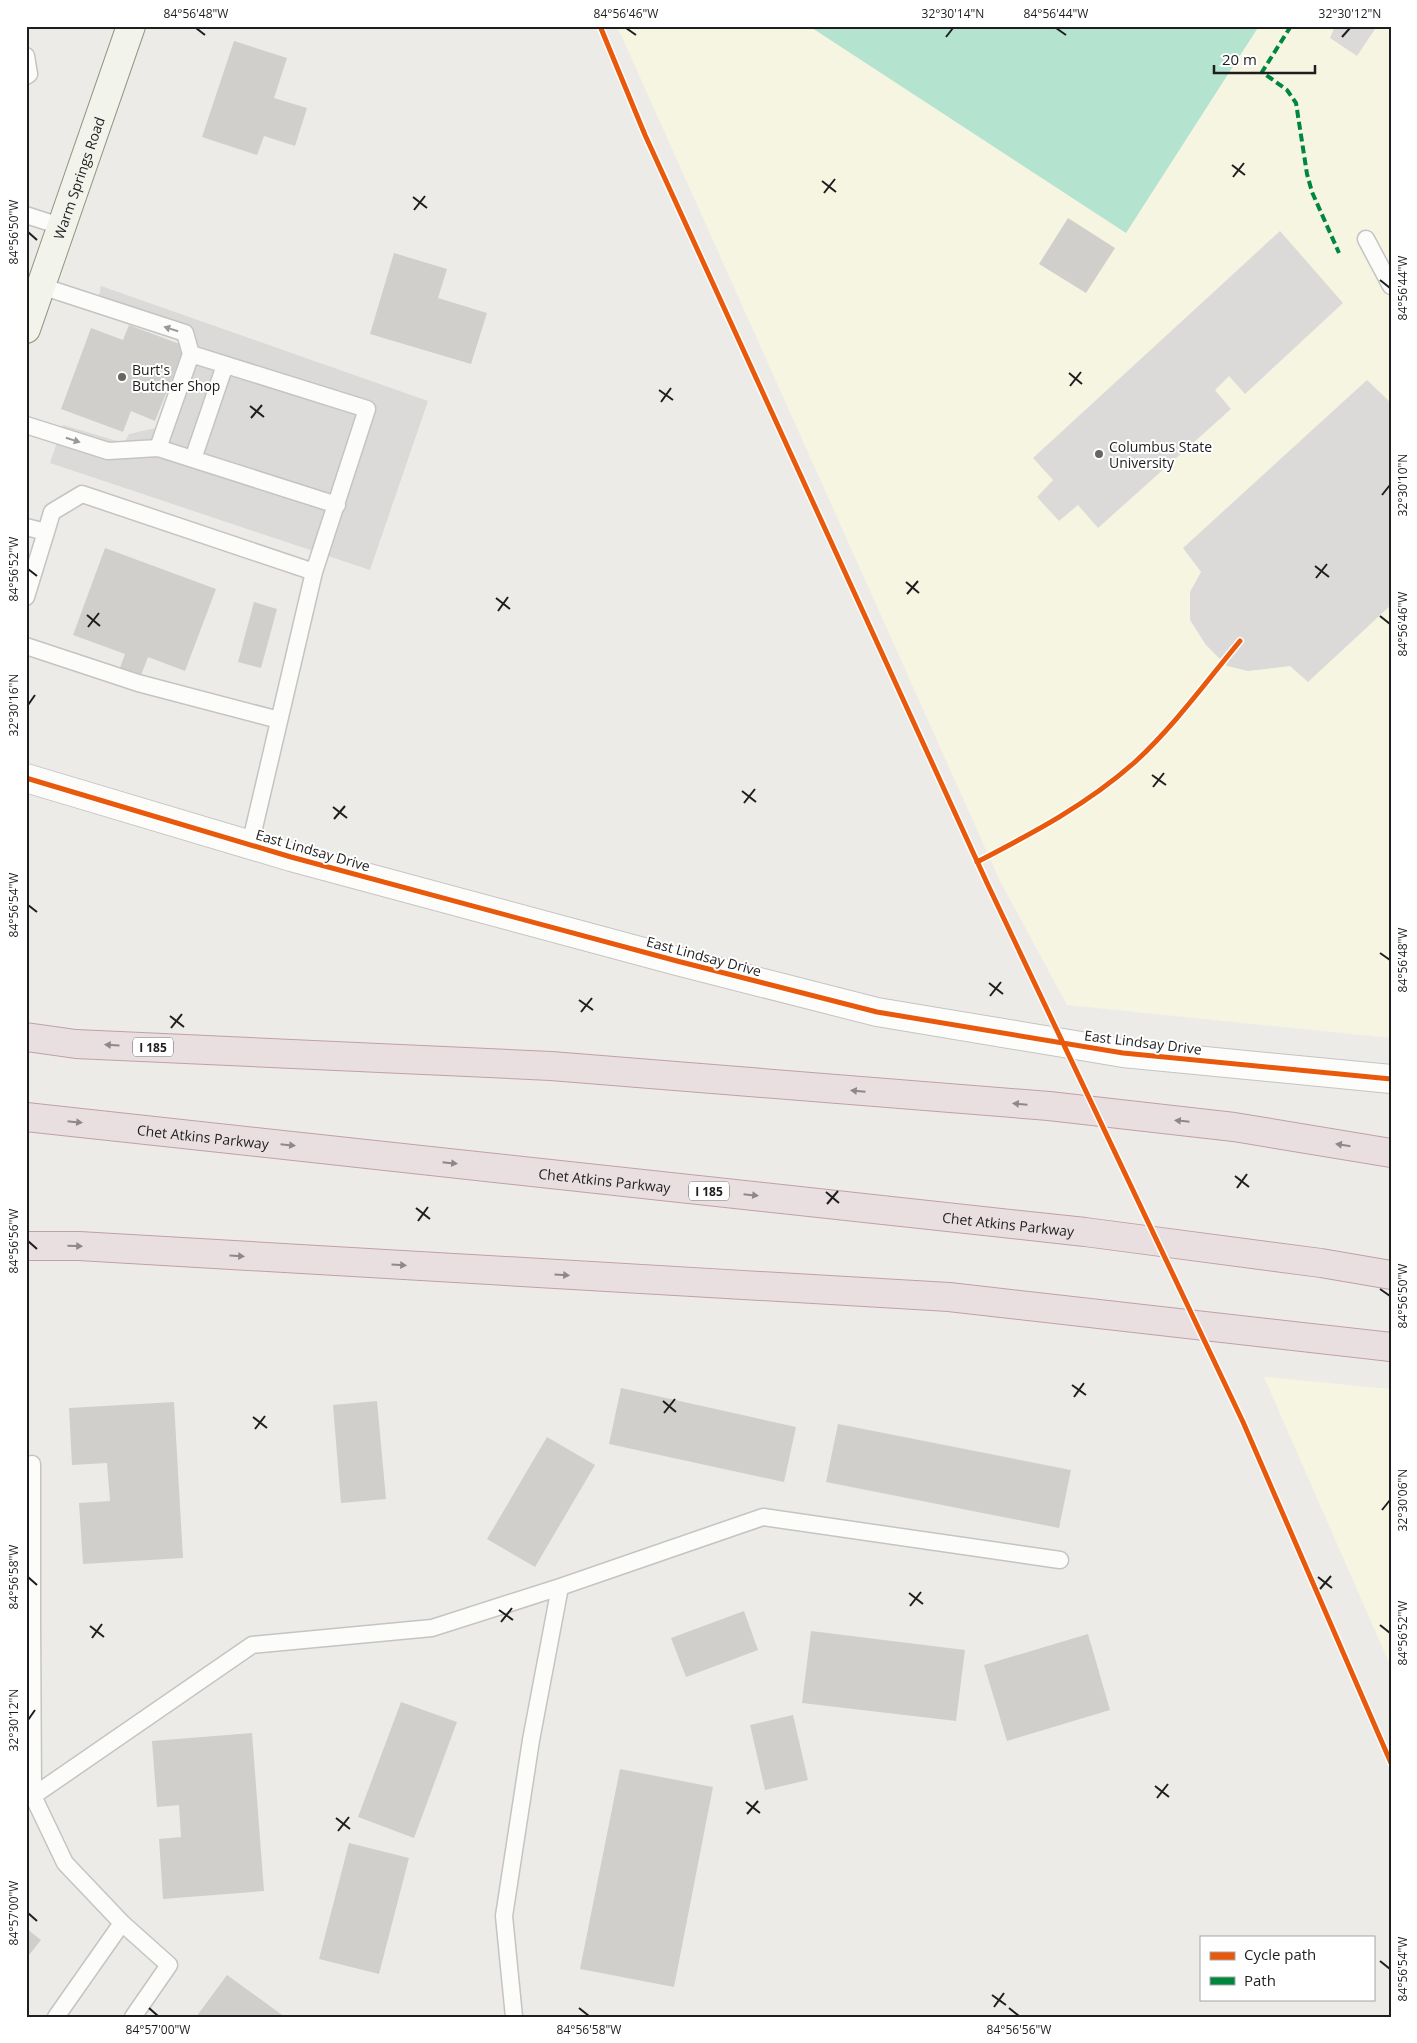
<svg xmlns="http://www.w3.org/2000/svg" width="1417" height="2043" viewBox="0 0 1417 2043" font-family="'Open Sans',sans-serif">
<style>
.education{fill:#f6f5e2}
.religious{fill:#dbdad8}
.pitch{fill:#b4e3d0}
.building{fill:#d1cfcc}
.lines{fill:none;stroke-linecap:round;stroke-linejoin:round}
.service-casing{stroke:#c5c4c3;stroke-width:19}
.minor-casing{stroke:#c5c4c3;stroke-width:30}
.secondary-casing{stroke:#94967f;stroke-width:30}
.motorway-casing{stroke:#c19fa8;stroke-width:30}
.service{stroke:#fcfcfb;stroke-width:16}
.minor{stroke:#fcfcfb;stroke-width:28}
.secondary{stroke:#f2f3ea;stroke-width:28}
.motorway{stroke:#eadfe0;stroke-width:28}
.quiet{stroke:#00873e;stroke-width:4;stroke-dasharray:8 4;stroke-linecap:butt}
.cycleway-casing{stroke:#fff;stroke-width:8}
.cycleway{stroke:#e8590c;stroke-width:5}
.oneway{fill:#989898}
.oneway2{fill:#8e8889}
.ticks{fill:none;stroke:#1e1e1e;stroke-width:2}
.poi-dot{fill:#666664;stroke:#fff;stroke-width:2}
.labels{text-anchor:middle;dominant-baseline:central;stroke-width:4;stroke-linejoin:round;paint-order:stroke}
.shield{fill:#fff;stroke:#626262;stroke-width:1}
.shield-label{font-size:12px;font-weight:bold;fill:#1e1e1e}
.street-label{font-size:14px;fill:#1e1e1e;stroke:#fff}
.poi-label{font-size:14px;fill:#1e1e1e;stroke:#fff;text-anchor:start}
.neatline{fill:none;stroke:#1e1e1e;stroke-width:2}
.ticks-label{font-size:12px;text-anchor:middle;fill:#1e1e1e}
</style>
<rect width="100%" height="100%" fill="#edebe7"/>
<path class="education" d="M617 26H1391V1038L1067 1005 1000 881Z
M1264 1377 1391 1389V1667Z"/>
<path class="religious" d="M1335 26H1377L1357 56 1330 38Z
M1280 231 1343 303 1245 394 1229 376 1215 390 1231 409 1098 528 1078 505 1059 521 1037 497 1053 480 1033 458Z
M101 286 428 401 370 570 50 463 63 425 124 443 129 434 160 427 191 344 96 309Z
M1367 380 1391 403V605L1308 682 1290 666 1248 671 1227 666 1206 645 1190 620V592L1201 572 1183 548Z"/>
<path class="pitch" d="M809 26H1259L1126 233Z"/>
<path class="building" d="M234 41 287 58 274 98 307 108 295 146 264 136 257 155 202 137Z
M1068 218 1115 248 1086 293 1039 264Z
M394 253 447 269 438 298 487 313 471 364 370 334Z
M129 325 185 346 155 421 131 411 123 432 61 409 91 328 123 340Z
M105 548 216 589 185 671 148 657 135 691 114 684 125 654 73 635Z
M254 602 277 609 261 668 238 662Z
M621 1388 796 1427 784 1482 609 1444Z
M377 1401 386 1499 341 1503 333 1405Z
M174 1402 183 1558 83 1564 79 1503 110 1501 107 1463 72 1465 69 1408Z
M838 1424 1071 1470 1059 1528 826 1482Z
M547 1437 595 1465 535 1567 487 1539Z
M744 1611 758 1650 686 1677 671 1638Z
M811 1631 965 1650 956 1721 802 1703Z
M1088 1634 1110 1710 1007 1741 984 1665Z
M401 1702 457 1722 414 1838 358 1817Z
M793 1715 808 1780 765 1790 750 1725Z
M252 1733 264 1891 163 1899 159 1839 181 1837 179 1805 157 1807 152 1741Z
M620 1769 713 1787 674 1987 580 1969Z
M349 1843 409 1858 379 1974 319 1959Z
M26 1928 41 1940 26 1959Z
M227 1975 285 2017H196Z"/>
<g class="lines">
<g class="service-casing">
<path id="service" d="M26 56 29 74 26 76
M26 215 60 226
M1366 239 1391 286
M41 286 185 333 191 354 158 448
M191 354 367 409 314 572 250 845
M26 425 108 451 158 448 337 505
M193 459 225 365
M26 527 46 532 52 512 82 494 314 572
M26 597 46 532
M26 646 138 683 279 720
M32 1464V1618
M26 1617 32 1618 33 1796 65 1863 122 1923 56 2017
M26 1796H33L252 1645 432 1628 560 1587 763 1517 1060 1560
M122 1923 169 1965 133 2017
M514 2017 504 1916 531 1740 560 1587"/>
</g>
<g class="minor-casing">
<path id="minor" d="M26 778 291 857 677 961 877 1012 1123 1053 1391 1079"/>
</g>
<g class="secondary-casing">
<g id="secondary">
<path id="s1" d="M26 329 131 26"/>
</g>
</g>
<g class="motorway-casing">
<g id="motorway">
<path d="M26 1037 76 1044 551 1066 1049 1106 1234 1127 1391 1153"/>
<path id="s2" d="M26 1117 1085 1232 1321 1263 1391 1275"/>
<path d="M26 1246H79L949 1297 1391 1347"/>
</g>
</g>
<use href="#service" class="service"/>
<use href="#minor" class="minor"/>
<use href="#secondary" class="secondary"/>
<use href="#motorway" class="motorway"/>
<path class="quiet" d="M1291 26 1262 72 1287 90 1296 103 1307 174 1312 192 1339 253"/>
<g class="cycleway-casing">
<path id="cycleway" d="M600 26 645 135 987 883 1243 1422 1391 1763
M26 778 291 857 677 961 877 1012 1123 1053 1391 1079
M977 862C1033 833 1088 804 1135 762 1174 726 1206 682 1240 641"/>
</g>
<use href="#cycleway" class="cycleway"/>
</g>
<defs><path id="oneway-solid" d="M-6-.8H1V-3.2L6.5 0L1 3.2V.8H-6Z" transform="scale(1.25)"/></defs>
<g class="oneway">
<use href="#oneway-solid" transform="translate(171 329) rotate(-162)"/>
<use href="#oneway-solid" transform="translate(73 440) rotate(18)"/>
</g>
<g class="oneway2">
<use href="#oneway-solid" transform="translate(112 1045) rotate(-177)"/>
<use href="#oneway-solid" transform="translate(858 1091) rotate(-175)"/>
<use href="#oneway-solid" transform="translate(1020 1104) rotate(-175)"/>
<use href="#oneway-solid" transform="translate(1182 1121) rotate(-174)"/>
<use href="#oneway-solid" transform="translate(75 1122) rotate(6)"/>
<use href="#oneway-solid" transform="translate(288 1145) rotate(6)"/>
<use href="#oneway-solid" transform="translate(1343 1145) rotate(-171)"/>
<use href="#oneway-solid" transform="translate(450 1163) rotate(6)"/>
<use href="#oneway-solid" transform="translate(751 1195) rotate(6)"/>
<use href="#oneway-solid" transform="translate(75 1246) rotate(1)"/>
<use href="#oneway-solid" transform="translate(237 1256) rotate(3)"/>
<use href="#oneway-solid" transform="translate(399 1265) rotate(3)"/>
<use href="#oneway-solid" transform="translate(562 1275) rotate(3)"/>
</g>
<path class="ticks" d="M196 28 205 35M626 28 636 35M1056 28 1066 35M946 37 953 28M1342 37 1350 28M1232 165 1245 175M1233 177 1244 163M822 181 836 192M824 193 835 179M413 197 427 208M414 210 425 196M28 232 37 240M1380 280 1390 288M1069 373 1082 384M1070 386 1081 372M659 390 673 400M661 402 671 388M250 406 264 417M251 418 262 405M1382 495 1390 485M1315 566 1329 577M28 569 37 576M1316 578 1327 564M906 582 919 593M907 594 918 581M496 598 510 609M498 611 508 597M87 615 100 626M1380 616 1390 624M88 627 99 613M28 705 35 695M1152 775 1166 785M1153 787 1164 773M742 791 756 802M744 803 755 789M333 807 347 818M334 819 345 806M28 905 37 912M1380 953 1390 960M989 983 1003 994M990 996 1001 982M579 1000 593 1010M581 1012 592 998M170 1016 184 1027M171 1028 182 1014M1235 1176 1249 1187M1237 1188 1247 1174M826 1192 839 1203M827 1204 838 1191M416 1208 430 1219M418 1221 428 1207M28 1241 37 1249M1380 1289 1390 1296M1072 1385 1086 1395M1074 1397 1084 1383M663 1401 676 1412M664 1413 675 1399M253 1417 267 1428M255 1429 265 1416M1382 1510 1390 1500M28 1577 37 1585M1318 1577 1332 1588M1320 1589 1331 1576M909 1593 923 1604M910 1606 921 1592M499 1610 513 1620M501 1622 512 1608M1380 1625 1390 1633M90 1626 104 1637M92 1638 102 1624M28 1720 35 1710M1155 1786 1169 1797M1157 1798 1168 1784M746 1802 760 1813M747 1814 758 1801M336 1818 350 1829M338 1831 349 1817M28 1913 37 1921M1380 1961 1390 1969M992 1995 1006 2005M994 2007 1004 1993M149 2008 158 2016M579 2008 589 2016M1009 2008 1019 2016"/>
<g class="poi-dot">
<circle cx="122" cy="377" r="5"/>
<circle cx="1099" cy="454" r="5"/>
</g>
<g class="labels">
<g class="shield">
<rect x="133" y="1037.5" width="40" height="19" rx="4"/>
<rect x="689" y="1181.5" width="40" height="19" rx="4"/>
</g>
<g class="shield-label">
<text x="153" y="1047">I 185</text>
<text x="709" y="1191">I 185</text>
</g>
<g class="street-label">
<text stroke="none"><textPath href="#s1" startOffset="160">Warm Springs Road</textPath></text>
<text transform="translate(313 850) rotate(16)">East Lindsay Drive</text>
<text transform="translate(704 956) rotate(15)">East Lindsay Drive</text>
<text transform="translate(1143 1042) rotate(7)">East Lindsay Drive</text>
<text stroke="none"><textPath href="#s2" startOffset="178">Chet Atkins Parkway</textPath></text>
<text stroke="none"><textPath href="#s2" startOffset="582">Chet Atkins Parkway</textPath></text>
<text stroke="none"><textPath href="#s2" startOffset="988">Chet Atkins Parkway</textPath></text>
</g>
<g class="poi-label">
<text x="132" y="369">Burt's<tspan x="132" dy="16">Butcher Shop</tspan></text>
<text x="1109" y="446">Columbus State<tspan x="1109" dy="16">University</tspan></text>
</g>
</g>
<rect width="1417" height="2043" fill="none" stroke="#ffffff" stroke-width="55"/>
<rect x="1200" y="1936" width="175" height="65" fill="#ffffff" stroke="#a5a5a5"/>
<rect x="1210" y="1952" width="25" height="8" fill="#e8590c" stroke="#a5a5a5"/>
<text x="1244" y="1960" font-size="15" fill="#1e1e1e">Cycle path</text>
<rect x="1210" y="1977" width="25" height="8" fill="#00873e" stroke="#a5a5a5"/>
<text x="1244" y="1986" font-size="15" fill="#1e1e1e">Path</text>
<path d="M1214 65v8h101v-8" fill="none" stroke="#1e1e1e" stroke-width="2.5"/>
<text x="1222" y="65" font-size="15" fill="#1e1e1e" stroke="#ffffff" stroke-width="4" paint-order="stroke">20 m</text>
<rect x="28" y="28" width="1362" height="1988" class="neatline"/>
<g class="ticks-label">
<text x="196" y="18">84°56'48"W</text>
<text x="626" y="18">84°56'46"W</text>
<text x="953" y="18">32°30'14"N</text>
<text x="1056" y="18">84°56'44"W</text>
<text x="1350" y="18">32°30'12"N</text>
<text transform="translate(14 232) rotate(-90)" y="4">84°56'50"W</text>
<text transform="translate(1403 288) rotate(-90)" y="4">84°56'44"W</text>
<text transform="translate(1403 485) rotate(-90)" y="4">32°30'10"N</text>
<text transform="translate(14 569) rotate(-90)" y="4">84°56'52"W</text>
<text transform="translate(1403 624) rotate(-90)" y="4">84°56'46"W</text>
<text transform="translate(14 705) rotate(-90)" y="4">32°30'16"N</text>
<text transform="translate(14 905) rotate(-90)" y="4">84°56'54"W</text>
<text transform="translate(1403 960) rotate(-90)" y="4">84°56'48"W</text>
<text transform="translate(14 1241) rotate(-90)" y="4">84°56'56"W</text>
<text transform="translate(1403 1296) rotate(-90)" y="4">84°56'50"W</text>
<text transform="translate(1403 1500) rotate(-90)" y="4">32°30'06"N</text>
<text transform="translate(14 1577) rotate(-90)" y="4">84°56'58"W</text>
<text transform="translate(1403 1633) rotate(-90)" y="4">84°56'52"W</text>
<text transform="translate(14 1720) rotate(-90)" y="4">32°30'12"N</text>
<text transform="translate(14 1913) rotate(-90)" y="4">84°57'00"W</text>
<text transform="translate(1403 1969) rotate(-90)" y="4">84°56'54"W</text>
<text x="158" y="2034">84°57'00"W</text>
<text x="589" y="2034">84°56'58"W</text>
<text x="1019" y="2034">84°56'56"W</text>
</g>
</svg>
